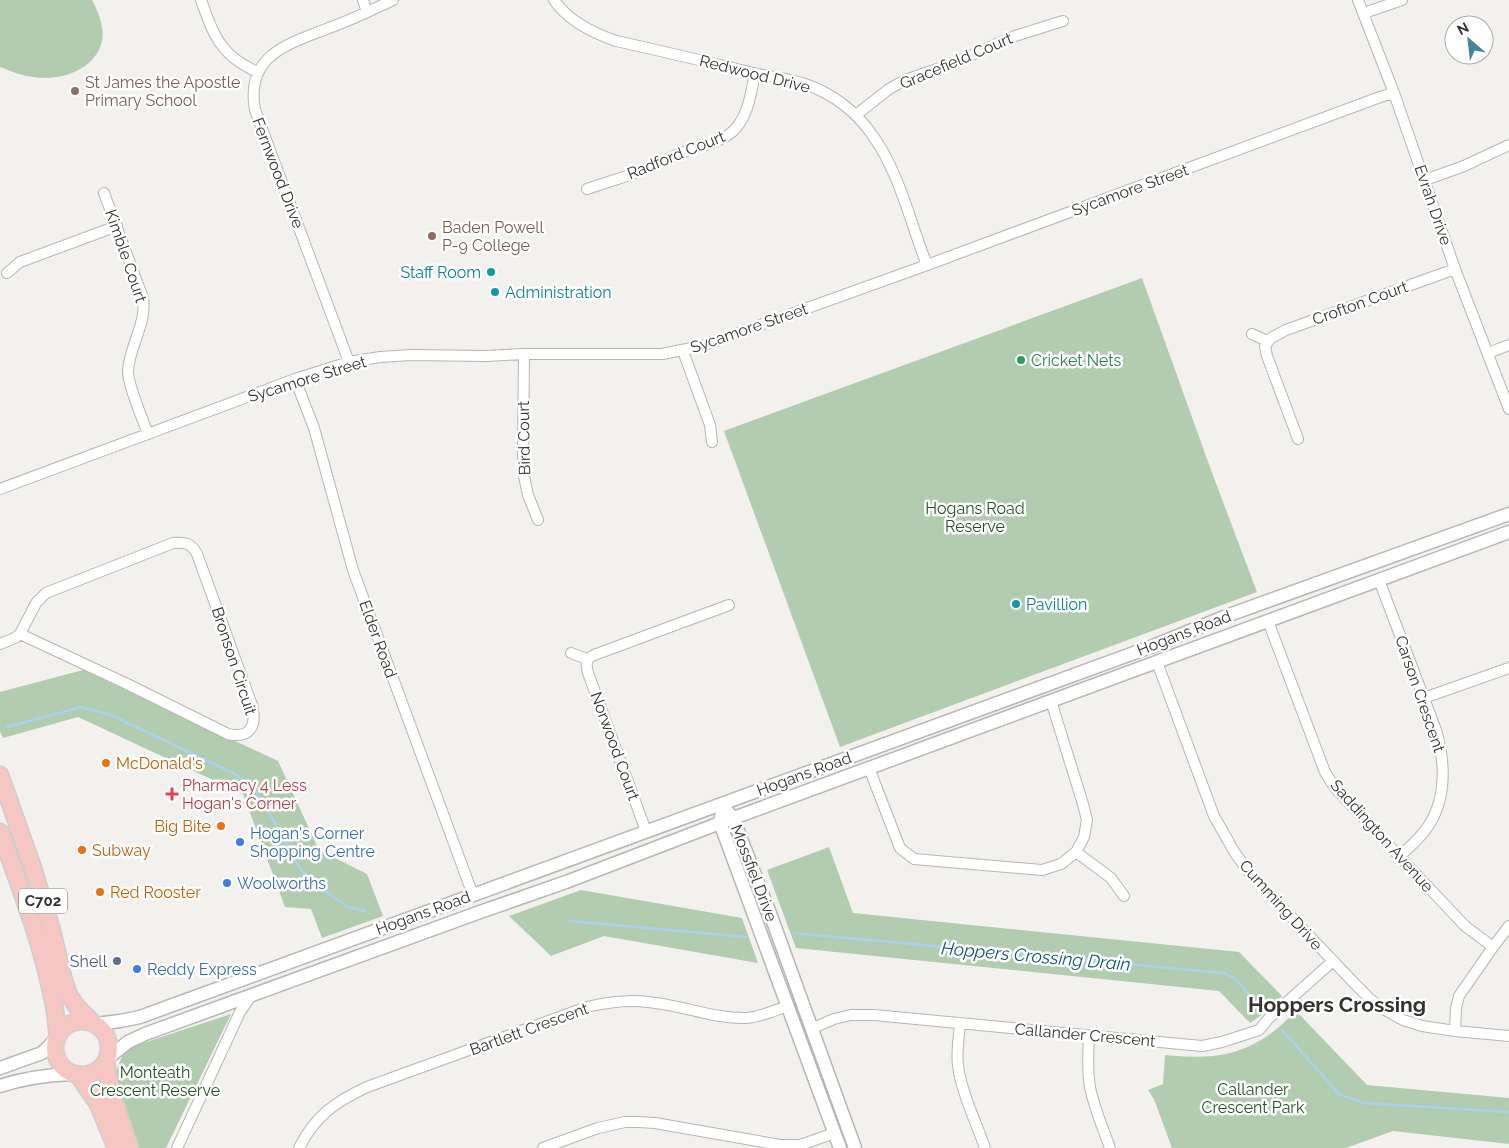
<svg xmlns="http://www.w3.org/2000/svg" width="1509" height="1148" viewBox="0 0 1509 1148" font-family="Raleway,sans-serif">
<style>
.green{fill:#b1ccaf}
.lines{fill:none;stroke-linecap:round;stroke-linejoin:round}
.stream{stroke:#abd2ec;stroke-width:2.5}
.minor-casing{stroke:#b8b6b3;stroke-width:12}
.tertiary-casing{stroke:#b8b6b3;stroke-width:15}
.trunk-casing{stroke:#cecece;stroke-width:19}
.minor{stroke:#fff;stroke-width:10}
.tertiary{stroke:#fff;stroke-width:12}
.trunk{stroke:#f6c6c2;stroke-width:16}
.education-dot{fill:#8d6e63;stroke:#fff;stroke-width:2}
.culture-dot{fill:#0f9aa8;stroke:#fff;stroke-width:2}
.leisure-dot{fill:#2e9e5b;stroke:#fff;stroke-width:2}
.food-dot{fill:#e8710a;stroke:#fff;stroke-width:2}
.health-dot{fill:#e0444e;stroke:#fff;stroke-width:2}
.shop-dot{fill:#3f7fe0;stroke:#fff;stroke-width:2}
.service-dot{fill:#5c6f8a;stroke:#fff;stroke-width:2}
.labels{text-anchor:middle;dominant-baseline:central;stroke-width:5;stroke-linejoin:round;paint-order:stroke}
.shield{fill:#fff;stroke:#717070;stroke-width:1}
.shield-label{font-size:15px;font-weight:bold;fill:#343332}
.street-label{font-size:16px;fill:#343332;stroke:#fff}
.education-label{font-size:16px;fill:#785e54;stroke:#fff;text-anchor:start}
.culture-label{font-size:16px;fill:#0d838f;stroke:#fff;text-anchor:start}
.leisure-label{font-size:16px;fill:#27864d;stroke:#fff;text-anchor:start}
.park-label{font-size:16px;fill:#265126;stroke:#fff}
.food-label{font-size:16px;fill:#c56008;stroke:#fff;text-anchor:start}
.health-label{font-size:16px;fill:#be3a42;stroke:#fff;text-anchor:start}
.shop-label{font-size:16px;fill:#366cbe;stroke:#fff;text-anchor:start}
.service-label{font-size:16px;fill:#4e5e75;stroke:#fff;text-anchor:end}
.water-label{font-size:18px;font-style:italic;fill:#125678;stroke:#fff}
.district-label{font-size:21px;font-weight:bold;fill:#343332;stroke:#fff}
</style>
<rect width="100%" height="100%" fill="#f3f1ee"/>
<path class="green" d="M0 0H92C98 12 105 27 102 41 95 71 60 81 33 77 23 76 13 72 3 68L0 67Z
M1142 278 1211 470 1257 592 840 747 724 431Z
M83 670 278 761 319 850 367 874 383 916 322 938 311 909 285 907 243 794 78 717 3 738 0 731V692Z
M829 847 853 913 1239 952 1282 996 1263 1014 1250 1023 1219 991 796 948 767 870Z
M581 890 742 918 758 963 604 936 551 956 509 916Z
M1296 1011 1367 1085 1509 1098V1144L1393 1131 1346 1148H1172L1154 1099 1148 1090 1163 1084 1165 1055C1204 1059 1237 1058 1270 1034 1279 1028 1287 1019 1296 1011Z
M231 1014 166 1148H136L112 1081 125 1049Z"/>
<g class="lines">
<path class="stream" d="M7 727 82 707 111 715 235 774 254 789 274 821 300 869 323 890 348 907 365 911
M569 921 746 937
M794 933 1224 973 1235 979 1263 1009
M1282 1030 1339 1094 1363 1103 1509 1112"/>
<g class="minor-casing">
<path id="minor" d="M201 0C209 22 215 43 234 58 241 64 250 68 258 73
M363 0 367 12
M554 0C568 21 593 33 616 41 662 51 707 62 753 73 770 77 788 78 805 84 832 93 857 112 873 136 900 174 910 222 927 265
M1358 0 1394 93 1455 269 1509 409
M1364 13 1402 0
M856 115 889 89 905 80 949 65 1015 36 1063 21
M1425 180 1464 166 1509 145
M587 189C607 182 629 176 649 168 661 163 672 156 684 152 702 144 723 143 736 128 749 113 751 92 755 73
M104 193 143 298C147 323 130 345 128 370 127 383 143 420 148 434
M7 273 20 262 117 226
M1252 334 1267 341
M683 351 710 425 712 442
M1488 353 1509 345
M524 354 523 454 524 476 528 495 538 520
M349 362 255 110C245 55 288 44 329 28 351 20 372 10 393 0
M295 379 314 428 353 570 473 895
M1298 439 1267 356 1265 346 1271 338 1286 330 1455 269
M0 489 295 379 349 362 380 357 411 355 486 356 524 354H662L702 346 927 265 1380 97 1394 93
M1379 580 1436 730C1445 761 1447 797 1429 825 1421 838 1409 847 1399 857
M1268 621 1325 772 1335 788 1465 926 1493 947
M0 644 15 638 20 634 36 603 46 593 173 543C185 542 191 543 197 554L252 705C257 725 251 739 228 734L125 683 20 634
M571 653 587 659
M1157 662 1214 816 1235 853 1248 871 1277 902 1356 985 1370 999 1385 1010 1403 1020 1422 1026 1455 1031 1509 1036
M1424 698 1509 668
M869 768 900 848 914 859 1042 870 1061 864 1076 852 1084 837 1087 820 1083 804 1051 701
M646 831 588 673C586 665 585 659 594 655L729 605
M1076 852 1111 878 1124 896
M960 1024C959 1038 956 1052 958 1066 962 1094 976 1122 985 1148
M811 1029 834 1019 851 1015H874L1202 1046 1222 1042 1259 1030 1269 1018 1333 961
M1455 1031 1456 1008 1459 996 1493 947 1509 926
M1089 1036C1088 1053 1087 1070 1090 1087 1094 1108 1103 1128 1110 1148
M177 1148 240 1012 251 996
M299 1148C315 1116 335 1102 367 1087L587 1007C608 1002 627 999 648 1002 681 1005 714 1019 747 1018 761 1017 775 1010 788 1006
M543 1148 598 1128 625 1122H639L655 1123 780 1145H800L835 1133"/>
</g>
<g class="tertiary-casing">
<path id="tertiary" d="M728 812 733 818 771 916 855 1148
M721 816 720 823 840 1148
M96 1024 120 1021 140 1017 1153 646 1229 615 1509 514
M108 1058 128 1042 145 1034 480 912 566 882 720 823 1509 532
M0 1068 42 1053 56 1039
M0 1086C24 1078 47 1075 72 1074"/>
</g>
<g class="trunk-casing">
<path id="trunk" d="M0 775 33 868 51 927 64 981 69 995 77 1007 92 1022
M0 832C20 887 42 943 53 1001 56 1012 56 1024 58 1036
M55 1048a27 27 0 1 1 54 0a27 27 0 1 1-54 0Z
M106 1062 110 1089 130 1148
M78 1075 98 1104 116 1148"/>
</g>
<use href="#minor" class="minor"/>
<use href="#tertiary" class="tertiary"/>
<use href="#trunk" class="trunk"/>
</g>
<g class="education-dot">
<circle cx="75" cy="91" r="5"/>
<circle cx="432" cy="236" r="5"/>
</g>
<g class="culture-dot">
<circle cx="491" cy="272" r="5"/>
<circle cx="495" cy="292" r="5"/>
<circle cx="1016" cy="604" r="5"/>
</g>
<circle class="leisure-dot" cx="1021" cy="360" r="5"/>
<g class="food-dot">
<circle cx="106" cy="763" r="5"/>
<circle cx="221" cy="826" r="5"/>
<circle cx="82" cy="850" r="5"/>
<circle cx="100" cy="892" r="5"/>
</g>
<path class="health-dot" d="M169.5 786.5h5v5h5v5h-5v5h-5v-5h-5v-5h5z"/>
<g class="shop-dot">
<circle cx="240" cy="842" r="5"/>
<circle cx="227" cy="883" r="5"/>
<circle cx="137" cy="969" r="5"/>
</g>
<circle class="service-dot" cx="117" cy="961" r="5"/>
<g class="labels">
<rect class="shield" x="19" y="888.5" width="48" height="25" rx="4"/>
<g class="shield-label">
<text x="43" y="901">C702</text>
</g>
<g class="street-label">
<text transform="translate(956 61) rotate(-23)">Gracefield Court</text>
<text transform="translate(755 74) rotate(14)">Redwood Drive</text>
<text transform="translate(676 155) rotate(-22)">Radford Court</text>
<text transform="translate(278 173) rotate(69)">Fernwood Drive</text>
<text transform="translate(1130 190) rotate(-20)">Sycamore Street</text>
<text transform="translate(1433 205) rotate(71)">Evrah Drive</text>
<text transform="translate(126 256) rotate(71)">Kimble Court</text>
<text transform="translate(1360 303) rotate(-20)">Crofton Court</text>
<text transform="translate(749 328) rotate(-19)">Sycamore Street</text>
<text transform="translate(307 379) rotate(-17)">Sycamore Street</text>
<text transform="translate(524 438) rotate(-91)">Bird Court</text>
<text transform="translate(1184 633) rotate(-21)">Hogans Road</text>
<text transform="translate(378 639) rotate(70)">Elder Road</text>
<text transform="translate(234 661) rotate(72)">Bronson Circuit</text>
<text transform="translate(1420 694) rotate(71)">Carson Crescent</text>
<text transform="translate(615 746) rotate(70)">Norwood Court</text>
<text transform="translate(804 774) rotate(-20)">Hogans Road</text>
<text transform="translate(1382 836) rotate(48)">Saddington Avenue</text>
<text transform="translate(754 873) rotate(69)">Mossfiel Drive</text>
<text transform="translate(1281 905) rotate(48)">Cumming Drive</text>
<text transform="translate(423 913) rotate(-20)">Hogans Road</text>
<text transform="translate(529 1029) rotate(-20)">Bartlett Crescent</text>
<text transform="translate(1085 1035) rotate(5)">Callander Crescent</text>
</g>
<g class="education-label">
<text x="85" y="82">St James the Apostle<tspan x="85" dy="18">Primary School</tspan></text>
<text x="442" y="227">Baden Powell<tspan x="442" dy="18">P-9 College</tspan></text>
</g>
<g class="culture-label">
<text x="481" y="272" text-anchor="end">Staff Room</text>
<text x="505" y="292">Administration</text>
<text x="1026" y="604">Pavillion</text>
</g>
<g class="leisure-label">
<text x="1031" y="360">Cricket Nets</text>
</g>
<g class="park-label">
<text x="975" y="508">Hogans Road<tspan x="975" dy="18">Reserve</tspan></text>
<text x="155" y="1072">Monteath<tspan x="155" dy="18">Crescent Reserve</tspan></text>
<text x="1253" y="1089">Callander<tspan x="1253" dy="18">Crescent Park</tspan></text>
</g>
<g class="food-label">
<text x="116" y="763">McDonald's</text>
<text x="211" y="826" text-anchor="end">Big Bite</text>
<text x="92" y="850">Subway</text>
<text x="110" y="892">Red Rooster</text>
</g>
<g class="health-label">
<text x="182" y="785">Pharmacy 4 Less<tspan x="182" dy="18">Hogan's Corner</tspan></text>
</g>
<g class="shop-label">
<text x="250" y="833">Hogan's Corner<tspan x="250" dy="18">Shopping Centre</tspan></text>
<text x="237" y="883">Woolworths</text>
<text x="147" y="969">Reddy Express</text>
</g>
<g class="service-label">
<text x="107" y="961">Shell</text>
</g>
<g class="water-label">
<text transform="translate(1036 956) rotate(5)">Hoppers Crossing Drain</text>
</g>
<g class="district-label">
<text x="1337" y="1004">Hoppers Crossing</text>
</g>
</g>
<g transform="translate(1469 40) rotate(332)"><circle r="24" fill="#ffffff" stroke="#aeadad"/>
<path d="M0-4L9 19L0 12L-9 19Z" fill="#448598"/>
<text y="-8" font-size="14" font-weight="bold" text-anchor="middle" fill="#343332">N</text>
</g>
</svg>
